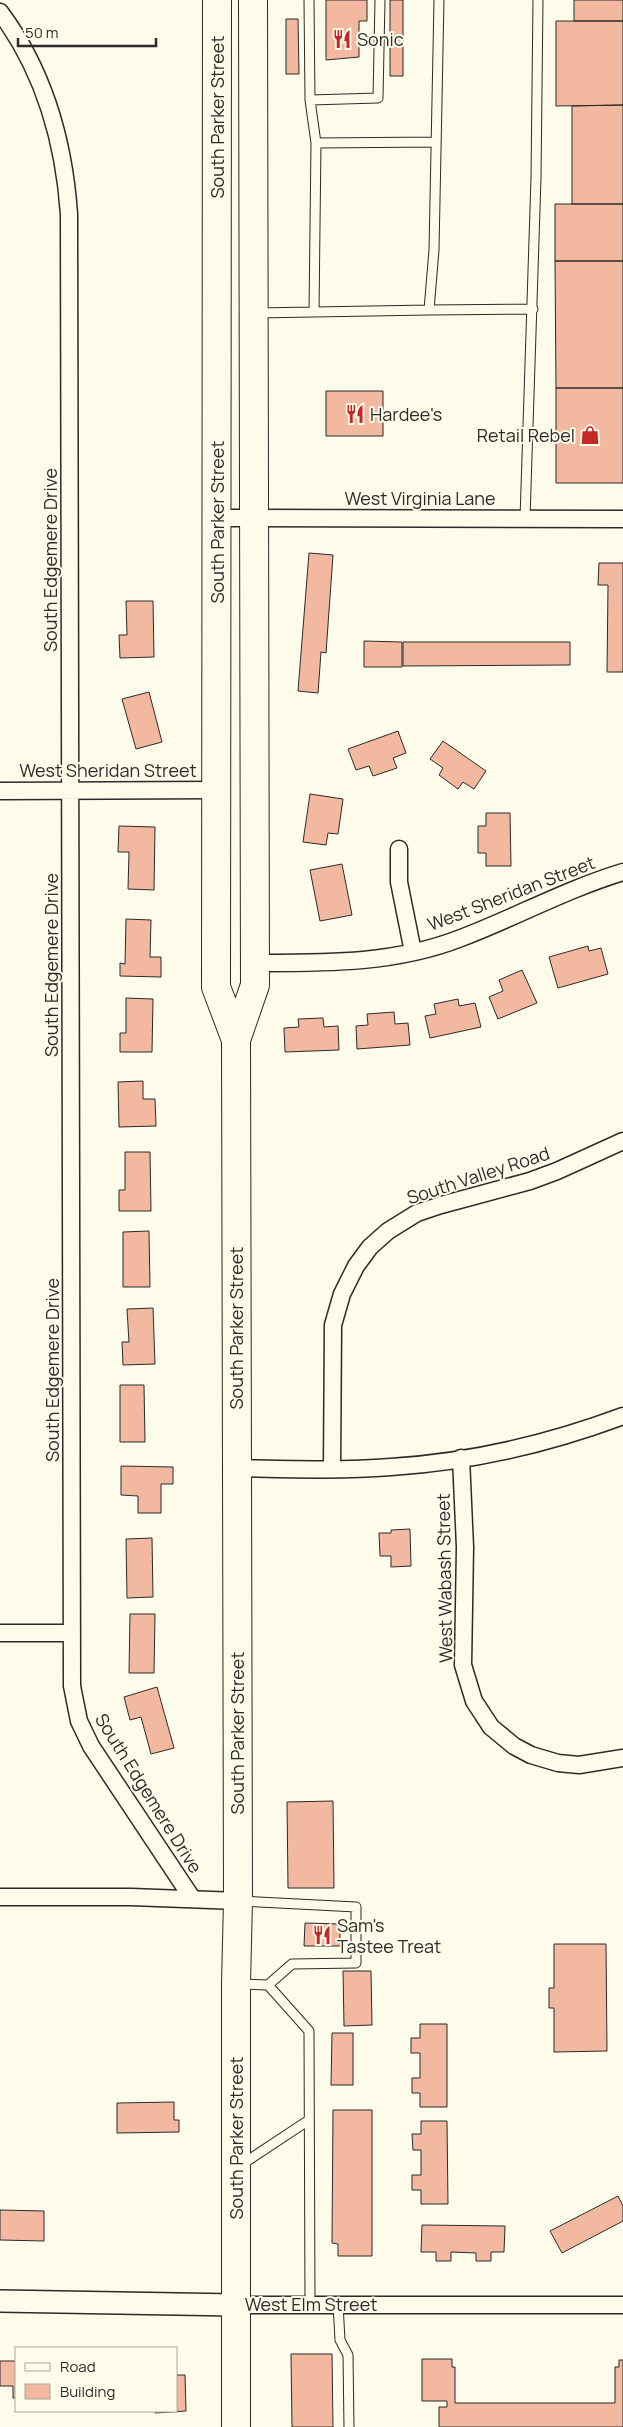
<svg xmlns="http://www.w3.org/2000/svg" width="623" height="2427" viewBox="0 0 623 2427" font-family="Manrope,sans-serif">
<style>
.building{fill:#f2b8a0;stroke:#2b2b2b}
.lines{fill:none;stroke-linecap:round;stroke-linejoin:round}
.service-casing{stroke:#2b2b2b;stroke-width:11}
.minor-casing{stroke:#2b2b2b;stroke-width:19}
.tertiary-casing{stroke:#2b2b2b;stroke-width:24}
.trunk-casing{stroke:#2b2b2b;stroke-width:30}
.service{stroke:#fdfbea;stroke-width:9}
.minor{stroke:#fdfbea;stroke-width:16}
.tertiary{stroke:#fdfbea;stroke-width:21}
.trunk{stroke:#fdfbea;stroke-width:28}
.labels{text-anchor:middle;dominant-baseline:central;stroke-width:4;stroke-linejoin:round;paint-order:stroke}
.poi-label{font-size:18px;fill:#2b2b2b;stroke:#fdfbea;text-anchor:start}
.street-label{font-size:18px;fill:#2b2b2b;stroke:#fdfbea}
</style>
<rect width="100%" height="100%" fill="#fdfbea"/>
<path class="building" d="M326 0H367V21H359V57L326 60Z
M390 0H403V76H390Z
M574 0H623V21H574Z
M286 19H298L299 74H286Z
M556 21H623V105L556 106Z
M623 105V204H572V106Z
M555 204H623V261H555Z
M555 261H623V388H556Z
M556 388H623V483H556Z
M326 391H383V436H326Z
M309 553 333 555 326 653 321 652 318 693 298 691Z
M599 563H623V672H607L608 585H598Z
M126 601H153L154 657 120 658 119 635H127Z
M364 641 402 642V667H364Z
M403 642H570V665L403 666Z
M149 692 162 742 136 749 122 699Z
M398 731 406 753 393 758 397 768 373 776 369 766 356 770 348 749Z
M443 741 486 771 474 789 463 782 458 789 439 775 443 768 430 759Z
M310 794 343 799 338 834 328 833 326 845 303 842Z
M486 813H510L511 866H486V853H478V826H486Z
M119 826 155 827 154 890 128 889 129 852H118Z
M342 864 352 915 320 921 310 870Z
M126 919 151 920 150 957H161V977L120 976V963L125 964Z
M588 946 589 951 601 948 608 974 558 988 549 957Z
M522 970 537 1003 498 1019 489 997 503 991 499 980Z
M126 998 153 999 152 1052H120V1033H126Z
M458 999 459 1006 475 1003 481 1027 430 1038 425 1016 436 1014 434 1004Z
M394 1012 395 1024 408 1023 410 1045 357 1049 356 1026 368 1025 367 1014Z
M323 1018 324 1027 338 1026 339 1050 285 1052 284 1028 299 1027 298 1019Z
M143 1081V1099H155L156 1126 119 1127 118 1082Z
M125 1152H150L151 1211H119V1190H125Z
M149 1231 150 1287H123V1232Z
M153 1308 155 1364 123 1365 122 1342H129L127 1309Z
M120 1385H144L145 1442H120Z
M121 1466 173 1467V1484H161V1513H138V1496L121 1495Z
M410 1529 411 1566 391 1567V1556H380L379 1533H391V1530Z
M152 1538 153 1597 127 1598 126 1539Z
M130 1614H155L154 1673H129Z
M157 1687 174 1748 151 1754 141 1717 130 1720 124 1697Z
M333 1801 334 1888H288L287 1802Z
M305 1923 340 1924V1946H304Z
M554 1944H606L607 2051 554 2052V2008H549V1988H554Z
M343 1971H371L372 2025 344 2026Z
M420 2024H447V2107H420V2093H412V2078H420V2053H411V2038H420Z
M332 2033H353V2085H331Z
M174 2102V2120H179V2132L117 2133V2103Z
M333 2110H372V2256H338V2244L332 2243Z
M421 2121H447L448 2204H421V2190H412V2175H421V2150H413L412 2134H421Z
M618 2196 623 2206V2221L562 2253 550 2231Z
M0 2210 44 2211V2241L0 2240Z
M422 2225 505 2226 504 2252H491V2261H476V2253L451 2252V2261H436V2252H421Z
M291 2354H332L333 2427H292Z
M422 2359H452V2367H455V2403H615V2367H619V2360H623V2427H439V2407H447V2401H422Z
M0 2361H16V2398H13V2386H0Z
M176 2375H185L186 2411 155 2413V2411H176Z"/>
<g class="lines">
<g class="service-casing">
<path id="service" d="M309 0 310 100 378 98 380 0
M310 100 316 143 314 312
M316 143 436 142
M429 310 533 309
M256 313 429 310 434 250 439 0
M525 519 536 178 538 0
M241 1901 356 1907V1963L292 1964 268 1985
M238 1984 268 1985 309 2031 310 2304
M241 2165 309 2120
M338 2304 340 2340 348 2355 349 2427"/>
</g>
<g class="minor-casing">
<path id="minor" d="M0 12C44 71 64 142 69 214L72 1686 79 1721 91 1746 192 1898
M217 518 623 519
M0 791 216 790
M399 849V882L413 952
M255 963C325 963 395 964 461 938 516 917 567 889 623 872
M461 1458 465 1547 463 1665 474 1701 491 1727 514 1746 531 1755 558 1763 579 1765 623 1758
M235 1468C287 1469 339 1471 391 1467 471 1462 548 1444 623 1416
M332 1468 333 1325 342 1294 356 1266 370 1247 388 1231 417 1213 441 1205 530 1181 557 1171 623 1141
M0 1633H72
M0 1897H131L238 1901
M236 2305H623"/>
</g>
<g class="tertiary-casing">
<path id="tertiary" d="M0 2301 236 2305"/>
</g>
<g class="trunk-casing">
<path id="trunk" d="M217 0 216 987 236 1040
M236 2427V1984L238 1901 236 1040 255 985 253 0"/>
</g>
<use href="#service" class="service"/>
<use href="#minor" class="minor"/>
<use href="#tertiary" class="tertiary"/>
<use href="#trunk" class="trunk"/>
</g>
<defs>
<g id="restaurant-bare" transform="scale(1.5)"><path d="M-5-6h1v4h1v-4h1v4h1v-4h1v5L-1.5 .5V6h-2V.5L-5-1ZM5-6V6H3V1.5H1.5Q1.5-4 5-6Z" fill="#c62828" stroke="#fdfbea" stroke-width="2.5" paint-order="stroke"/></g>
<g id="shop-bare" transform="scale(1.5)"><path d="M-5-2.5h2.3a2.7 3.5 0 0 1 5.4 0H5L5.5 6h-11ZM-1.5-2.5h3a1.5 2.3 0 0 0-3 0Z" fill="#c62828" stroke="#fdfbea" stroke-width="2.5" paint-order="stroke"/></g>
</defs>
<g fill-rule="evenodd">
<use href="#restaurant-bare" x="342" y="39"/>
<use href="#restaurant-bare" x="355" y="414"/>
<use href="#shop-bare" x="590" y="435"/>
<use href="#restaurant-bare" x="322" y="1935"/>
</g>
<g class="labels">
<g class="poi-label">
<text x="357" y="39">Sonic</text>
<text x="370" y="414">Hardee's</text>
<text x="575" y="435" text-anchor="end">Retail Rebel</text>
<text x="337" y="1925">Sam's<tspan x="337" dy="21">Tastee Treat</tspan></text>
</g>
<g class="street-label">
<text transform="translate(217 117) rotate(-90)">South Parker Street</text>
<text x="420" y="498">West Virginia Lane</text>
<text transform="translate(217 522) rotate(-90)">South Parker Street</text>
<text transform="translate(50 560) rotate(-90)">South Edgemere Drive</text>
<text x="108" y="770">West Sheridan Street</text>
<text transform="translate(511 893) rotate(-21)">West Sheridan Street</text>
<text transform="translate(51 965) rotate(-90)">South Edgemere Drive</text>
<text transform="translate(478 1175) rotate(-18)">South Valley Road</text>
<text transform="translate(236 1328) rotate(-90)">South Parker Street</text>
<text transform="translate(52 1370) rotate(-90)">South Edgemere Drive</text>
<text transform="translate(444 1578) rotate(-91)">West Wabash Street</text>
<text transform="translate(237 1733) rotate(-90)">South Parker Street</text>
<text transform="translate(149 1793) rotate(58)">South Edgemere Drive</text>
<text transform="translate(236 2138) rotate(-90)">South Parker Street</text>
<text x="311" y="2304">West Elm Street</text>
</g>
</g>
<rect x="15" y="2347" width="162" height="65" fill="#fdfbea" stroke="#a9a89e"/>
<rect x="25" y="2363" width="25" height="8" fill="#fdfbea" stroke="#a9a89e"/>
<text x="60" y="2372" font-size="15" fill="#2b2b2b">Road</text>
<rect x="25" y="2384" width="25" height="15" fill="#f2b8a0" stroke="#a9a89e"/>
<text x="60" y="2397" font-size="15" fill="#2b2b2b">Building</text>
<path d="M18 38v8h138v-8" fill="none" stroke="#2b2b2b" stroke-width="2.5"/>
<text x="25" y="38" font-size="15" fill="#2b2b2b" stroke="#fdfbea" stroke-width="4" paint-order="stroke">50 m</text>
</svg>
